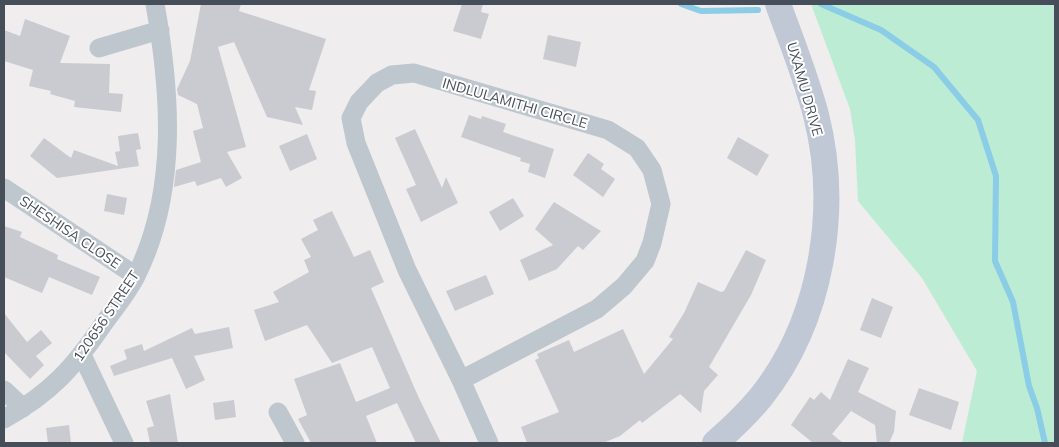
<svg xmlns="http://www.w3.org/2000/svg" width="1059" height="447" viewBox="0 0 1059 447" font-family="Mulish,sans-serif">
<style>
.green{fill:#bcecd3}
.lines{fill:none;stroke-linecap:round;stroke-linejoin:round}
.stream{stroke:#8bcce6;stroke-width:6}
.building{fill:#cacbd1}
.street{stroke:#bec6ce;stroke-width:19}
.secondary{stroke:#c0c8d5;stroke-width:26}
.labels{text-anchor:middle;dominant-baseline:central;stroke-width:4;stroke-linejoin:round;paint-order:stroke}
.street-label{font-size:14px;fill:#464e59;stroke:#fff}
</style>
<rect width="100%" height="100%" fill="#efeded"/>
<path class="green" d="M811 4H1055V443H962L977 371 922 278 858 201 855 140 850 109Z"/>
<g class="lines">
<path class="stream" d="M681 4 701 11 758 10
M821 4 881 30 934 67 978 120 996 176 995 261 1013 302 1029 386 1037 408 1045 443"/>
</g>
<path class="building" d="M201 4H241L239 11 326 39 309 90 316 91 312 110 295 107 303 125 267 117 234 42 218 47 246 147 227 152 242 178 226 187 221 178 197 186 195 181 174 187 176 170 201 162 193 131 203 128 197 104 178 95 177 89 190 61Z
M462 4H483L481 12 489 14 481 39 453 31Z
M25 19 70 36 60 63 110 64 109 93 123 94 121 112 74 107 75 101 50 94 51 91 29 86 33 70 4 61V30L20 36Z
M548 35 581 42 576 67 543 59Z
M469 115 481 119 482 116 506 124 503 132 554 149 545 178 528 172 530 164 520 161 521 158 461 137Z
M415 129 442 188 446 177 458 203 421 222 406 189 416 185 395 138Z
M138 133 141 149 136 150 139 166 57 178 30 156 44 138 71 158 74 150 118 166 115 152 120 151 118 136Z
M307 134 317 159 290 171 279 146Z
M738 137 769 155 757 176 727 158Z
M588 153 604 164 601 169 615 179 603 197 573 175Z
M107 194 127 198 124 215 104 211Z
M513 198 524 216 500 231 489 212Z
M554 202 601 231 583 250 578 246 557 269 529 281 520 260 553 245 535 229Z
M332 211 354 257 370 250 384 282 371 288 418 396 441 443H416L397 403 366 416 377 443H311L298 419 307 415 294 379 340 363 356 402 390 388 372 347 332 363 307 325 265 341 254 310 279 302 273 292 309 272 304 260 311 257 301 239 318 230 313 220Z
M4 226 22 232 20 237 58 255 57 259 100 277 92 295 49 277 42 293 4 277Z
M746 250 766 260 751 295 709 367 718 375 704 391 701 413 680 394 642 423 640 420 620 436 603 443H527L521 427 559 412 535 360 539 358 537 354 569 340 574 352 623 329 644 374 673 339 669 337 684 313 698 282 721 292 724 291Z
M486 275 494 294 455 311 446 291Z
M872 298 893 307 881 338 860 330Z
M4 313 27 342 41 330 52 343 36 356 44 365 30 379 4 352Z
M229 327 233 348 194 356 205 380 186 389 172 358 114 376 110 366 127 359 124 350 142 344 144 351 192 328 195 334Z
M848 359 869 368 858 392 896 411 894 432 889 443H877L875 425 851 411 832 434 843 443H813L791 425 810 397 814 400 821 392 830 400Z
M919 388 959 402 951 430 909 415Z
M170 394 178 443H150L147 428 154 426 146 401Z
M234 400 236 417 215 420 213 403Z
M69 425 71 443H48L46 428Z"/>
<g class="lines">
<path class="street" d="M99 48 160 30
M4 188 136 276
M82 355 124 443
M461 380 597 309 624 286 645 261 652 243 661 204 652 170 637 148 608 130 414 73 392 75 377 83 359 102 351 118 356 143 407 270 461 380 489 443
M4 390 23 408
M278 412 295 443
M4 419C51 393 74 367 104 323 115 308 128 292 136 276 178 192 171 93 155 4"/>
<path class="secondary" d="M715 443C731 429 747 414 761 397 822 320 840 209 816 115 806 77 791 40 778 4"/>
</g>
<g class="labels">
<g class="street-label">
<text transform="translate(805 89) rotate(74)">UXAMU DRIVE</text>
<text transform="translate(515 103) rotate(16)">INDLULAMITHI CIRCLE</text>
<text transform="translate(70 232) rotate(34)">SHESHISA CLOSE</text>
<text transform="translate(106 316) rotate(-56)">120656 STREET</text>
</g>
</g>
<rect width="1059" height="447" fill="none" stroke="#464e59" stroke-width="10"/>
</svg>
